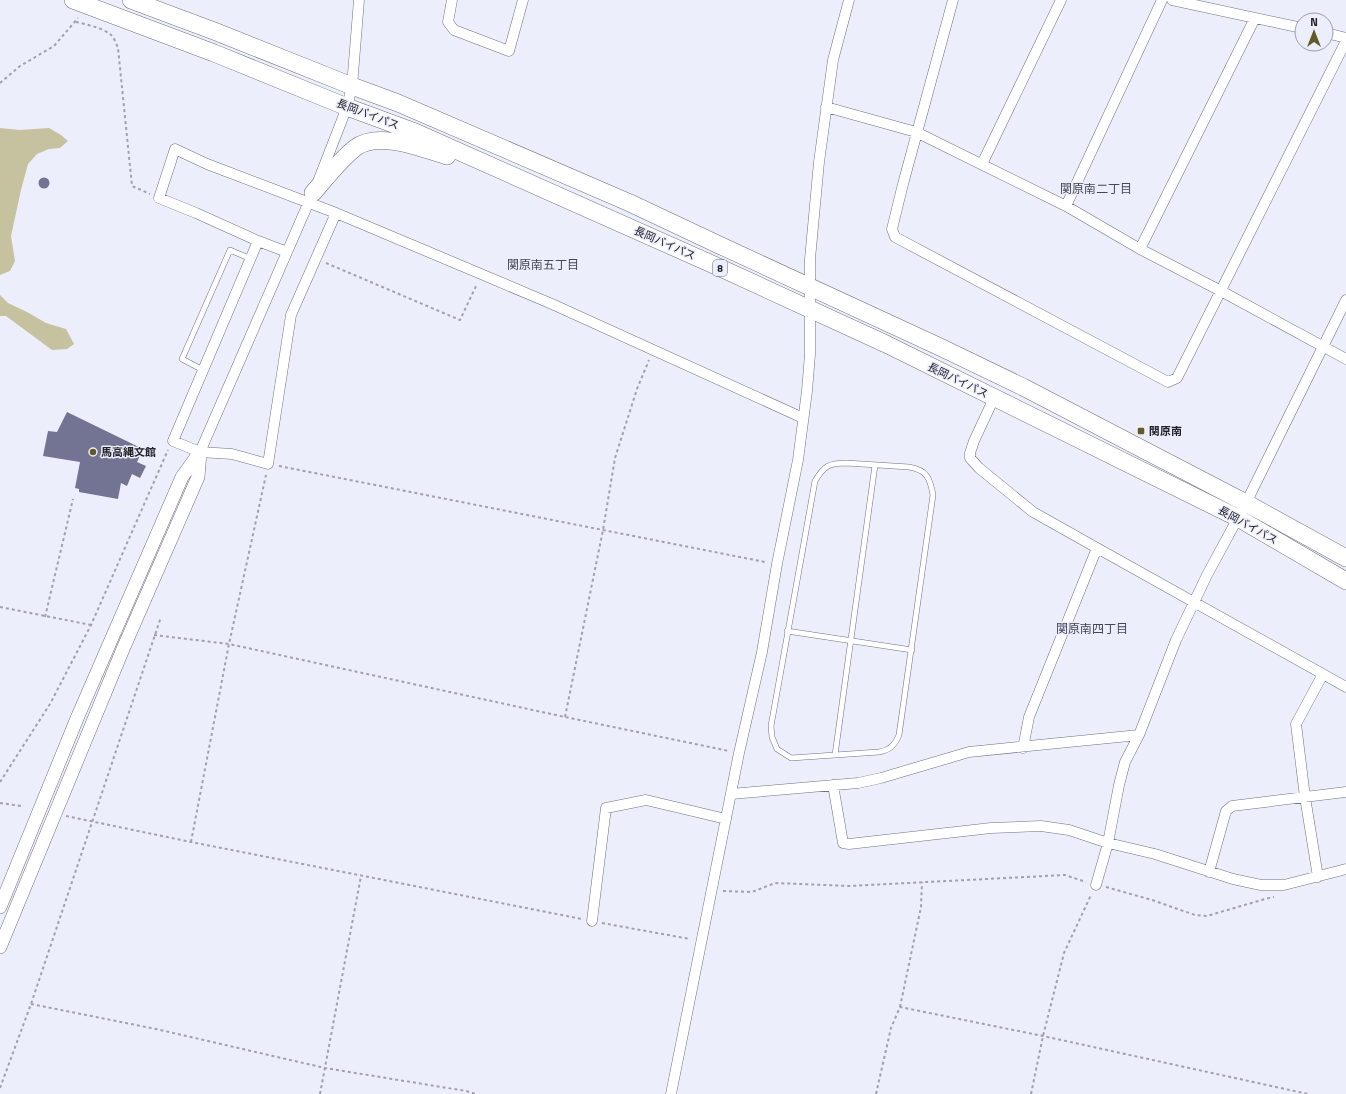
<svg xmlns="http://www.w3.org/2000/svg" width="1346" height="1094" viewBox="0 0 1346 1094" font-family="'Titillium Web','Noto Sans JP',sans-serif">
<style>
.forest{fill:#c6c29f}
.building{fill:#737493}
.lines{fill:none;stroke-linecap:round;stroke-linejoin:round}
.service-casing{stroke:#707181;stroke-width:6}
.minor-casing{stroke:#707181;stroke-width:11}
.tertiary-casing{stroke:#707181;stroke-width:14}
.trunk-casing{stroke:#707181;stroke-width:18}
.path{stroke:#a0a1ab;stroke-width:2;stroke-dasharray:3 3;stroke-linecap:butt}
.service{stroke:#fff;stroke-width:5}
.minor{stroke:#fff;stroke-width:10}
.tertiary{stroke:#fff;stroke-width:13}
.trunk{stroke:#fff;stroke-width:17}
.poi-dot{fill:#625b27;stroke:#edeefc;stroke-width:1.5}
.labels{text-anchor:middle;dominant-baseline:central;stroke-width:3;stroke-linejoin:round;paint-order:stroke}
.shield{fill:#edeefc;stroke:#5f5f68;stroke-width:1}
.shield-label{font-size:10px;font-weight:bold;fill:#222228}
.street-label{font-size:11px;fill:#222228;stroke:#edeefc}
.poi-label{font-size:11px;font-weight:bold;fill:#222228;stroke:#edeefc;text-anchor:start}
.neighbourhood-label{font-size:12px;fill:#464755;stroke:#edeefc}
</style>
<rect width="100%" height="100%" fill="#edeefc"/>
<path class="forest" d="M0 128 20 130 49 128 61 135 68 141 60 148 49 149 37 154 28 164 21 190 11 236 15 261 10 271 0 275Z
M0 295 8 303 27 312 46 323 66 329 74 344 67 349 52 350 6 316H0Z"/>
<path class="building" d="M38.5 183a5.5 5.5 0 1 1 11 0a5.5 5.5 0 1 1-11 0Z
M67 412 143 449 137 462 146 466 140 478 132 474 127 486 121 483 118 499 79 492V489L75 488 80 462 43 456 48 431 57 432Z"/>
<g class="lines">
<g class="service-casing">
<path id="service" d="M203 370 182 359 230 250 251 259
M846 463 909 467C927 470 930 478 933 495L899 735C895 745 890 750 879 752L791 758 777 749 772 737 771 726 815 481C824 466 829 463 846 463Z
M787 631 912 650
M835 755 875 465"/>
</g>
<g class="minor-casing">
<path id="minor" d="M452 0 448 22 454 30 509 51 523 0
M953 0 903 184 892 229 895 237 1168 382 1177 378 1346 41
M1172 0 1302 28
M1326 33 1346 38
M826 107 916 132 1066 206 1140 249 1221 291 1346 359
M982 164 1061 0
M319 179 347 107 352 86 359 0
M1066 206 1162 0
M258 241 196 213 159 198 175 149 207 164 336 213 481 274 552 304 803 418
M1140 249 1255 18
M287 252 258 241 173 441 200 452 232 454 268 464 291 315 336 213
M994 398 974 441 970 453V458L979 468 1033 512 1097 548
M200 452 311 197
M1023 748 1029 717 1097 548 1346 687
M833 785 843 843 849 844 991 828 1041 826 1069 830 1108 843 1155 854 1233 879 1261 885H1284L1346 869
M731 794 858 783 881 778 969 752 1139 735
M1209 872 1226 811 1232 806 1346 792
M1318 877 1305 797 1296 724 1323 674
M1096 885 1108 843 1119 785 1125 762 1139 735 1176 640 1207 575 1246 503 1346 300
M592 921 606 808 646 800 726 819
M671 1094 739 753 762 652 777 564 798 460 807 391 810 354V259L819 162 833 60 849 0"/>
</g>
<g class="tertiary-casing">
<path id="tertiary" d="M0 907 78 716 182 477 200 452
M0 947 123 649 198 477 200 452"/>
</g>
<g class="trunk-casing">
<path id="trunk" d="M73 0 214 53 347 107 415 132 714 265 886 344 1238 518 1346 581
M131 0 214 31 352 86 398 103 630 203 717 244 940 347 1023 387 1246 503 1346 558
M313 193C326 178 339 161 355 148 378 130 423 149 447 156"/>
</g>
<path class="path" d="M76 22C86 24 102 28 110 34 114 37 116 43 118 48L132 186 150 194
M0 83 20 66 54 46 78 18
M326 263 460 320 477 284
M279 466 765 562
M0 607 91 625
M45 617 73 499
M154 635 229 644 565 717 729 751
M565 717 603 530 615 458 637 389 649 360
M0 782 50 704 91 625 168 450
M0 803 21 806
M66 816 191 842 582 919
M191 842 229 644 266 475
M1106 887 1152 900 1195 915 1207 916 1265 899 1274 897
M723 891 752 892 775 883 849 886 1065 875 1086 882
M602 923 690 939
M31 1004 156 1029 325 1068 466 1091 476 1094
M900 1007 921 907 922 882
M0 1088 31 1004 161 617
M320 1094 361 876
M876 1094 891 1028 900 1007 1043 1036 1308 1094
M1031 1094 1043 1036 1064 953 1091 895"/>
<use href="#service" class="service"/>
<use href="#minor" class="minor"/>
<use href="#tertiary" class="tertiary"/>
<use href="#trunk" class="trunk"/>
</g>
<g class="poi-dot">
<rect x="1137" y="427" width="8" height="8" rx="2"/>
<circle cx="93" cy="452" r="4"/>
</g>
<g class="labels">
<rect class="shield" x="713" y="260" width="14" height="16" rx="3"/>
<g class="shield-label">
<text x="720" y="268">8</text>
</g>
<g class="street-label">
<text transform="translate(368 114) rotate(21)">長岡バイパス</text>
<text transform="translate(665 243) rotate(24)">長岡バイパス</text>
<text transform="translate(958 380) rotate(26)">長岡バイパス</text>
<text transform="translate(1248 525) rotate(29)">長岡バイパス</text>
</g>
<g class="poi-label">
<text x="1149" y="431">関原南</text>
<text x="101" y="452">馬高縄文館</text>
</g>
<g class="neighbourhood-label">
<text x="1096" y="188">関原南二丁目</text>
<text x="543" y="264">関原南五丁目</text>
<text x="1092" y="628">関原南四丁目</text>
</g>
</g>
<g transform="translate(1314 32)"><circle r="19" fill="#edeefc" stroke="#9c9ca7"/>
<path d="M0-3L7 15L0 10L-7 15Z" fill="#625b27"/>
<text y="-6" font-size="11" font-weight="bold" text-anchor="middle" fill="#222228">N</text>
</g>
</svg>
